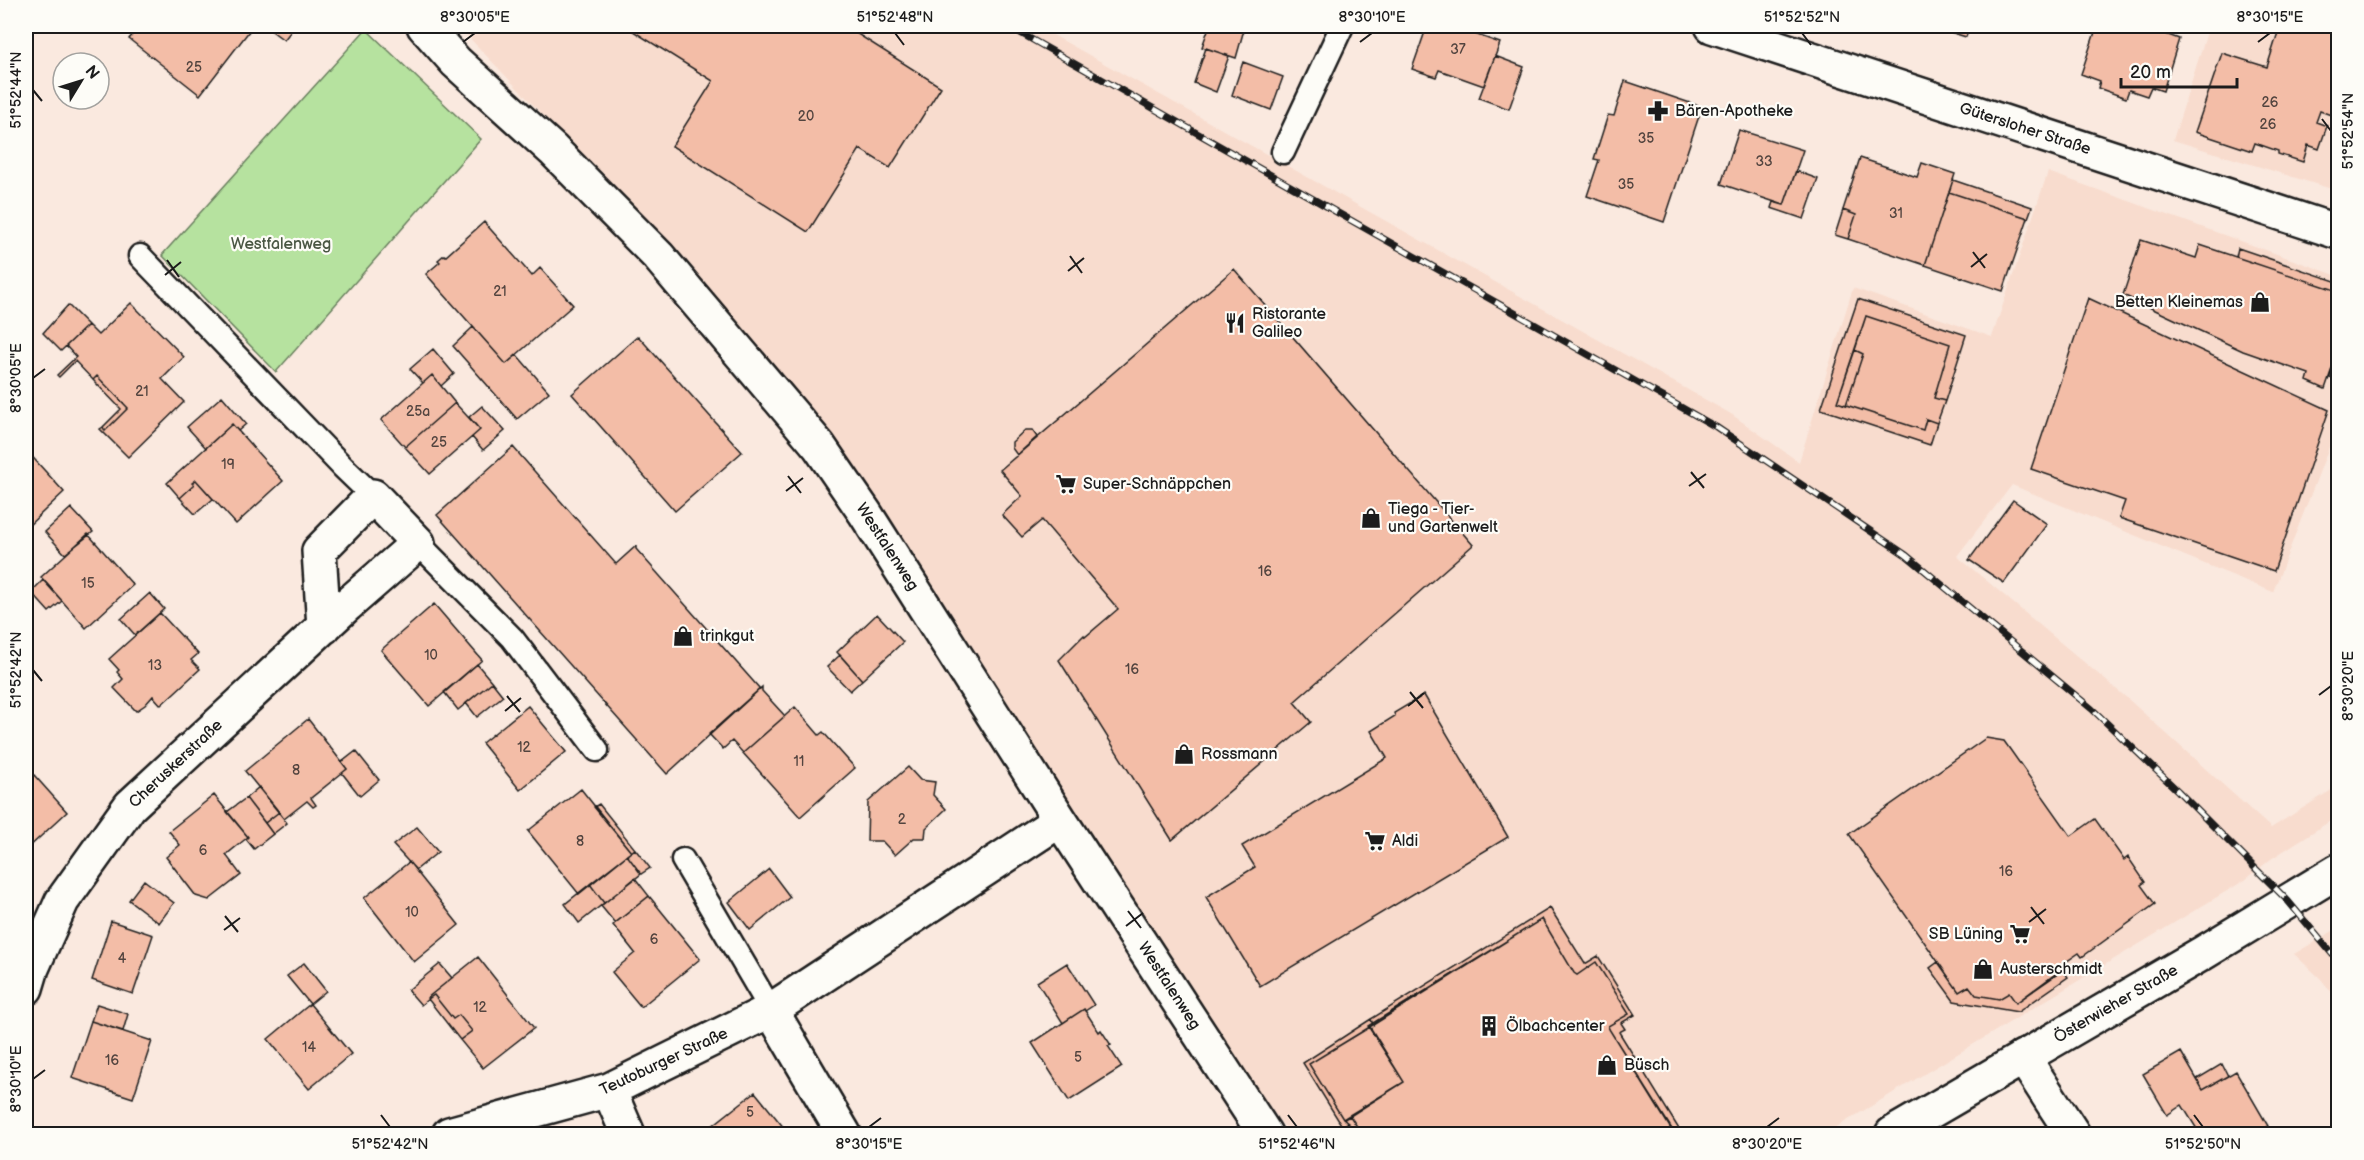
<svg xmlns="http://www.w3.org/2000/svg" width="2364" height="1160" viewBox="0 0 2364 1160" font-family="'Balsamiq Sans',sans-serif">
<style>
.built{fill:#f8dcce}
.green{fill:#b6e29f;stroke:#697f5e;stroke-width:1.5}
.building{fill:#f3bda7;stroke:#1c1c1c;stroke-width:1.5}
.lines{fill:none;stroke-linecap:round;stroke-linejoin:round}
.lane-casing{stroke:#1c1c1c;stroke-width:27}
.street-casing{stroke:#1c1c1c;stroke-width:38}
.secondary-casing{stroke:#1c1c1c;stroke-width:38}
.lane{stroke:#fdfcf7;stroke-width:22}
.street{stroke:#fdfcf7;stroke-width:33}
.secondary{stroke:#fdfcf7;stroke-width:33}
.rail-casing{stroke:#1c1c1c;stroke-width:7}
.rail{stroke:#fdfcf7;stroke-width:4.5;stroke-dasharray:14;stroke-linecap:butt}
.ticks{fill:none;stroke:#1c1c1c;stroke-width:2}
.labels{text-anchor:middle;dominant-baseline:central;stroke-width:4.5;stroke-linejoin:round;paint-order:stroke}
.number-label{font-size:14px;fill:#52443f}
.poi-label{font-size:16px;fill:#1c1c1c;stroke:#fdfcf7;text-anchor:start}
.street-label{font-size:16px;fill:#1c1c1c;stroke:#fdfcf7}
.park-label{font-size:16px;fill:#4a5743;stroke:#fdfcf7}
.neatline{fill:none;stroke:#1c1c1c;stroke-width:2}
.ticks-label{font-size:15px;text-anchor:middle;fill:#1c1c1c}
</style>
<rect width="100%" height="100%" fill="#fae9df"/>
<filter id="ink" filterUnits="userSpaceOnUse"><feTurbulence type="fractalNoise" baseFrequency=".0167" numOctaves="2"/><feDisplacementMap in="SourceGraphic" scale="12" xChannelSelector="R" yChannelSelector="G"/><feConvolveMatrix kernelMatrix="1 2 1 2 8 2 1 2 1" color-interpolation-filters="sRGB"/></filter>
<g filter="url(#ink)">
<path class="built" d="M458 26H1037L1731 414 1799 462 1853 288 1992 337 2048 172 2338 276V424L2273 592 2012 485 1957 556 2128 699 2271 828 2338 786V816L2271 859 2245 880 1825 1134H1290L1249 1080 908 556 665 243Z
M2209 26H2338V191L2173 140Z
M2338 928V1000L2320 978 2294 954Z"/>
<path class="green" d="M366 29 481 139 276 372 162 255Z"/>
<path class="building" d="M140 26H253L200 95 129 39Z
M265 26H295L284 40Z
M625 26H845L941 87 890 168 860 149 808 232 672 146 713 81Z
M1214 26H1245L1236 58 1202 47 1209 27 1213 29Z
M1427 26H1452L1500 43 1484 86 1439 70 1436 77 1412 69Z
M1949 26H1970L1966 37 1947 31Z
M2097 26H2156L2155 30 2179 39 2163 91 2151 87 2147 96 2129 90 2126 98 2098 88 2100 81 2081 74Z
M2280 26H2338V92L2331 115 2320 111 2316 122 2327 126 2319 149 2308 145 2303 162 2278 154V151L2255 143 2252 151 2195 132 2222 53 2267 67Z
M1206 48 1229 56 1216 92 1194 83Z
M1495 56 1524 67 1509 109 1479 98Z
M1243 62 1283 77 1271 110 1232 95Z
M1625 81 1702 107 1664 222 1587 196 1599 160 1594 159 1608 115 1614 116Z
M1739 130 1803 150 1784 205 1721 184Z
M1860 158 1917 177 1922 163 1955 174 1925 265 1848 239 1856 215 1843 210Z
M1796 171 1818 179 1804 219 1771 208 1773 202 1784 205Z
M1953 180 2032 207 2028 218 1949 192Z
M1949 192 2028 218 2003 291 1925 265Z
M1843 210 1856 215 1848 239 1835 235Z
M484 222 532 276 540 268 573 305 506 364 426 274 440 262 438 260 444 255 446 256Z
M2141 240 2196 258 2200 245 2338 291V351L2325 389 2307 381 2309 374 2243 351 2123 295Z
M2238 248 2338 282V291L2236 257Z
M1234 269 1473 545 1294 702 1311 722 1172 840 1059 660 1084 635 1085 637 1118 609 1042 520 1022 537 1002 515 1022 496 1000 470Z
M2088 298 2329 410 2274 571 2119 518 2125 501 2031 469Z
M1858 299 1966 335 1945 401 1934 398 1950 344 1866 316 1837 402 1923 430 1926 419 1937 423 1930 445 1821 409Z
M131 303 184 357 162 379 184 402 128 457 100 429 103 427 105 431 128 408 97 376 93 380 75 361 59 377 57 375 76 357 66 346 88 325 98 335Z
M68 305 88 325 61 351 43 333Z
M1866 316 1950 344 1934 398 1945 401 1937 423 1926 419 1923 430 1846 405 1863 354 1855 350Z
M473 327 506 364 517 355 549 392 517 419 453 346Z
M638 336 742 452 675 511 572 394Z
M433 349 454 374 441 386 432 375 423 383 410 369Z
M1855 350 1863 354 1846 405 1837 402Z
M2338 351V381L2330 378Z
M432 375 455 403 405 447 381 420Z
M97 376 128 408 105 431 103 427 121 409 93 380Z
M222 396 246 424 238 431 232 424 206 448 187 427Z
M455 403 480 430 430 474 405 447Z
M482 406 505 431 483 450 472 437 480 430 469 417Z
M232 424 283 481 236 524 196 480 192 483 194 485 180 498 167 483Z
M1025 430H1032L1037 437 1017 455 1012 448V442Z
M513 447 616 564 636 546V549L760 689 667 774 437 515Z
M26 450 64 492 26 528Z
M196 480 213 499 195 514 180 498 194 485 192 483Z
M2013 500 2047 524 2004 583 1969 560Z
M71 508 93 532 65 554 45 532Z
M88 534 133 585 86 628 41 577Z
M43 580 62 601 49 612 31 592Z
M150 593 164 609 135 635 121 619Z
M434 604 482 660 429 706 381 650Z
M160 613 198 654 191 660 200 669 161 705 153 696 145 705 136 711 114 688 123 679 117 672 119 670 109 659Z
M877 614 903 642 862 680 837 652Z
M840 655 862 680 850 691 827 667Z
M477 664 492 682 458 710 444 692Z
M492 682 503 696 477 717 466 703Z
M762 687V691L785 716 743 753 732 741 723 749 709 734Z
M1424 695 1508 837 1260 986 1206 897 1255 867 1242 846 1387 758 1371 731 1395 716 1394 713Z
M528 706 566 752 520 790 482 743Z
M795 707 819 735 823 732 855 768 800 817 743 753Z
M308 719 347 769 311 798 316 805 313 807 307 801 284 819 245 771Z
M1986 738 2004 741 2071 836 2095 819 2124 860 2128 857 2145 882 2141 885 2155 904 2082 957 2079 953 2063 964 2066 968 2016 1003 2009 993 1999 999 1988 997 1976 995 1969 986 1959 992 1849 834Z
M356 751 379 780 360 796 342 773 347 769 342 762Z
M26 766 67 812 26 850Z
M908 767 920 780 935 782 933 795 946 809 926 828 925 838H914L895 855 882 841H867L868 802Z
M259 787 279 812 265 823 246 798Z
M581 789 631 852 579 894 528 831Z
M214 795 248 837 226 855 241 875 209 900 196 896 166 857 180 845 169 831Z
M246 798 273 834 254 849 246 839 248 837 227 812Z
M599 804 635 849 631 852 594 807Z
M279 812 287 823 273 834 265 823Z
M417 827 438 852 416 870 393 845Z
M635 849 650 868 641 874 627 855Z
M627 855 641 874 604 903 590 884Z
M409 862 459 925 414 962 364 898Z
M769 869 790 897 750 930 729 902Z
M635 878 649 896 615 923 601 906Z
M144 880 174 903 159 923 129 900Z
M590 884 604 903 579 923 565 904Z
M649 896 700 959 641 1007 612 972 635 953 613 925Z
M1550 908 1585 964 1598 956 1635 1015 1621 1023 1625 1029 1619 1032 1682 1134H1674L1609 1029 1608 1026 1629 1014 1596 962 1577 975 1574 973 1542 919 1373 1025 1371 1019Z
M1542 919 1574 973 1577 975 1596 962 1629 1014 1608 1026 1609 1029 1675 1134H1362L1350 1116 1404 1082 1368 1026Z
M111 921 153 935 133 994 92 980Z
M478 957 534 1028 483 1068 460 1040 472 1031 459 1015 453 1019 434 995 428 999 427 998Z
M1938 962 1959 992 1969 986 1976 995 1988 997 1999 999 2009 993 2016 1003 2062 969 2068 977 2018 1012 1954 1001 1930 968Z
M304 963 326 991 310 1004 287 976Z
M1067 963 1094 1005 1085 1011 1084 1009 1063 1023 1037 982Z
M440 964 452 978 427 998 428 999 421 1005 408 990Z
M434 995 453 1019 459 1015 472 1031 460 1040 428 999Z
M97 1004 128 1014 123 1031 91 1021Z
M310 1004 351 1054 309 1089 268 1039Z
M1084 1009 1099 1032 1101 1030 1111 1045 1108 1046 1122 1067 1069 1101 1032 1043Z
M1371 1019 1373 1025 1309 1064 1343 1119 1348 1123 1342 1126 1303 1063Z
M91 1021 152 1041 133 1098 72 1078Z
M1370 1027 1404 1082 1343 1119 1309 1064Z
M2181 1052 2203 1090 2236 1071 2268 1126 2253 1134H2200L2182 1105 2167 1115 2143 1074Z
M2222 1064 2228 1076 2203 1090 2197 1079Z
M755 1092 789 1134H702Z
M1350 1116 1362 1134H1355L1344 1119Z"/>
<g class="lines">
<g class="lane-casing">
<path id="lane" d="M1283 152 1342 26
M140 256 343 467 373 496
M418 543 512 638 597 750
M683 860 771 1010"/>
</g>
<g class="street-casing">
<path id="street" d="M424 26 456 62 553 150 658 256 819 446 865 513 1060 820 1265 1134
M26 988 32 968 62 901 130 806 347 605 418 543 373 496 319 551 324 627
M771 1010 844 1134
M2023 1057 2073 1134
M609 1090 628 1134
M449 1134 609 1090 771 1010 1060 820"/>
</g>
<g class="secondary-casing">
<path id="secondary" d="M1712 26 2338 232
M1892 1134 2203 953 2338 871"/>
</g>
<use href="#lane" class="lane"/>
<use href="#street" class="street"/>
<use href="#secondary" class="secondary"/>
<g class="rail-casing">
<path id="rail" d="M1008 26 1716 427 1906 555 2092 709 2178 791 2288 901 2338 961"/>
</g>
<use href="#rail" class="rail"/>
</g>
</g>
<path class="ticks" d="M895 33 904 45M1802 33 1811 45M463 42 475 33M1360 42 1372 33M2258 42 2270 33M33 90 42 101M2322 119 2331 131M1973 252 1985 268M1070 256 1082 273M167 260 179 277M1971 267 1987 254M1068 271 1084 258M165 275 181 262M33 378 45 369M1691 472 1704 488M788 476 801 493M1689 486 1706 474M786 491 803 478M33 670 42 681M1410 692 1423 708M2319 695 2331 686M507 696 520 712M1408 706 1424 693M505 711 521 698M2031 907 2044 924M1128 911 1141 928M225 916 238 932M2029 922 2046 909M1126 926 1143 913M224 930 240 918M33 1079 45 1070M381 1115 390 1127M1288 1115 1297 1127M2194 1115 2203 1127M869 1127 881 1118M1767 1127 1779 1118"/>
<defs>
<g id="pharmacy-bare" transform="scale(1.62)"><path d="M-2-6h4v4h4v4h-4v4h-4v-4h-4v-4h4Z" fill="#1c1c1c" stroke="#fdfcf7" stroke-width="2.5" paint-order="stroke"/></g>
<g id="shop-bare" transform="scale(1.62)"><path d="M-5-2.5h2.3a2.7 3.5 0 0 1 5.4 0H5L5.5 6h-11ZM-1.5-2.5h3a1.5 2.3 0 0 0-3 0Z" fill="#1c1c1c" stroke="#fdfcf7" stroke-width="2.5" paint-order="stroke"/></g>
<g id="restaurant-bare" transform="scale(1.62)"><path d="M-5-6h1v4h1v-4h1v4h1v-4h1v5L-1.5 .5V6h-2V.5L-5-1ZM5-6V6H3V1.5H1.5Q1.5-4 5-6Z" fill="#1c1c1c" stroke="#fdfcf7" stroke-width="2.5" paint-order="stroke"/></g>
<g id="supermarket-bare" transform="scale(1.62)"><path d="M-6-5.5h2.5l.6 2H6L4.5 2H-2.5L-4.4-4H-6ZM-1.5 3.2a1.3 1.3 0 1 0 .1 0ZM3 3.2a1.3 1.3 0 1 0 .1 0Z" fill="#1c1c1c" stroke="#fdfcf7" stroke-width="2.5" paint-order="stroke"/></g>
<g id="building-bare" transform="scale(1.62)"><path d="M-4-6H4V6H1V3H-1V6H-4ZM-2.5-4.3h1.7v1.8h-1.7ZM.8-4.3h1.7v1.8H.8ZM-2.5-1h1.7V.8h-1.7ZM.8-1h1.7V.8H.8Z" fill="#1c1c1c" stroke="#fdfcf7" stroke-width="2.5" paint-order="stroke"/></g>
</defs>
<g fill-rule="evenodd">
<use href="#pharmacy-bare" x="1658" y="111"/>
<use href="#shop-bare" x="2260" y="302"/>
<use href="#restaurant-bare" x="1235" y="323"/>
<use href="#supermarket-bare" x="1066" y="484"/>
<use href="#shop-bare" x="1371" y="518"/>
<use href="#shop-bare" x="683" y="636"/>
<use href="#shop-bare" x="1184" y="754"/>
<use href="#supermarket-bare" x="1375" y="841"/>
<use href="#supermarket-bare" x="2020" y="934"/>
<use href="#shop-bare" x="1983" y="969"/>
<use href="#building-bare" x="1489" y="1026"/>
<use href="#shop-bare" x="1607" y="1065"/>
</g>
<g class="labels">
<g class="number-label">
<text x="1458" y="49">37</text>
<text x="194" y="67">25</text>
<text x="2270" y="102">26</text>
<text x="806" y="116">20</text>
<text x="2268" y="124">26</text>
<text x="1646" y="138">35</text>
<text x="1764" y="161">33</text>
<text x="1626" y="184">35</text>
<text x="1896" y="213">31</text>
<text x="500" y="291">21</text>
<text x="142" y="391">21</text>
<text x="418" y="411">25a</text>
<text x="439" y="442">25</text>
<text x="228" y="464">19</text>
<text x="1265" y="571">16</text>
<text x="88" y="583">15</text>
<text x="431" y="655">10</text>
<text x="155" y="665">13</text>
<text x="1132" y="669">16</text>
<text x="524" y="747">12</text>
<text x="799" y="761">11</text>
<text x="296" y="770">8</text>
<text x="902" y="819">2</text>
<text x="580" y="841">8</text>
<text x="203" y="850">6</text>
<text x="2006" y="871">16</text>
<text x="412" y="912">10</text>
<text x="654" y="939">6</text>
<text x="122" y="958">4</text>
<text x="480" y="1007">12</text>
<text x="309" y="1047">14</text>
<text x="1078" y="1057">5</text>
<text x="112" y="1060">16</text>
<text x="750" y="1112">5</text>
</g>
<g class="poi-label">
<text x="1675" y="111">Bären-Apotheke</text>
<text x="2243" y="302" text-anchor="end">Betten Kleinemas</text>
<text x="1252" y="314">Ristorante<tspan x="1252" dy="18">Galileo</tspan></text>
<text x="1083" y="484">Super-Schnäppchen</text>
<text x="1388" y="509">Tiega - Tier-<tspan x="1388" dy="18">und Gartenwelt</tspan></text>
<text x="700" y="636">trinkgut</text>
<text x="1201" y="754">Rossmann</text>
<text x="1392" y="841">Aldi</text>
<text x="2003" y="934" text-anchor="end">SB Lüning</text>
<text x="2000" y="969">Austerschmidt</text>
<text x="1506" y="1026">Ölbachcenter</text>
<text x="1624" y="1065">Büsch</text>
</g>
<g class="street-label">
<text transform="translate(2025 129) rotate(18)">Gütersloher Straße</text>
<text transform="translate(887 547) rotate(57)">Westfalenweg</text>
<text transform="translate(176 764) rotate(-43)">Cheruskerstraße</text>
<text transform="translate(1169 986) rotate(57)">Westfalenweg</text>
<text transform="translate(2116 1004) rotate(-30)">Österwieher Straße</text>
<text transform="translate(664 1062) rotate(-25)">Teutoburger Straße</text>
</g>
<g class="park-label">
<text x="281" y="244">Westfalenweg</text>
</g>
</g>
<rect width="2364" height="1160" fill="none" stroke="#fdfcf7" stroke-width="66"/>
<g transform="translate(81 81) rotate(52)"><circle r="28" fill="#fdfcf7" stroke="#a3a29f" stroke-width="1.5"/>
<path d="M0-4.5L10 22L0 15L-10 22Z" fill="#1c1c1c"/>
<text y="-9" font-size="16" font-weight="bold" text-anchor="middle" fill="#1c1c1c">N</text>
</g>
<path d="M2121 78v9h116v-9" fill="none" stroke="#1c1c1c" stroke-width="3"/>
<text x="2130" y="78" font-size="18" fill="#1c1c1c" stroke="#fdfcf7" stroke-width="4.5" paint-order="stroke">20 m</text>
<rect x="33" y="33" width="2298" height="1094" class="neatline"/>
<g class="ticks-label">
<text x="475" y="22">8°30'05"E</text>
<text x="895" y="22">51°52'48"N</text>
<text x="1372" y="22">8°30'10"E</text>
<text x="1802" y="22">51°52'52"N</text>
<text x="2270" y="22">8°30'15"E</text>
<text transform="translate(16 90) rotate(-90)" y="5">51°52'44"N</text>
<text transform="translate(2348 131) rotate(-90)" y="5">51°52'54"N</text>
<text transform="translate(16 378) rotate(-90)" y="5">8°30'05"E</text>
<text transform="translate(16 670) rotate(-90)" y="5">51°52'42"N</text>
<text transform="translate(2348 686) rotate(-90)" y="5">8°30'20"E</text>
<text transform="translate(16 1079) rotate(-90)" y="5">8°30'10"E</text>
<text x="390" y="1149">51°52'42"N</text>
<text x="869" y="1149">8°30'15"E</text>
<text x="1297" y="1149">51°52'46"N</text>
<text x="1767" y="1149">8°30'20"E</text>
<text x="2203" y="1149">51°52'50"N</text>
</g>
</svg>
